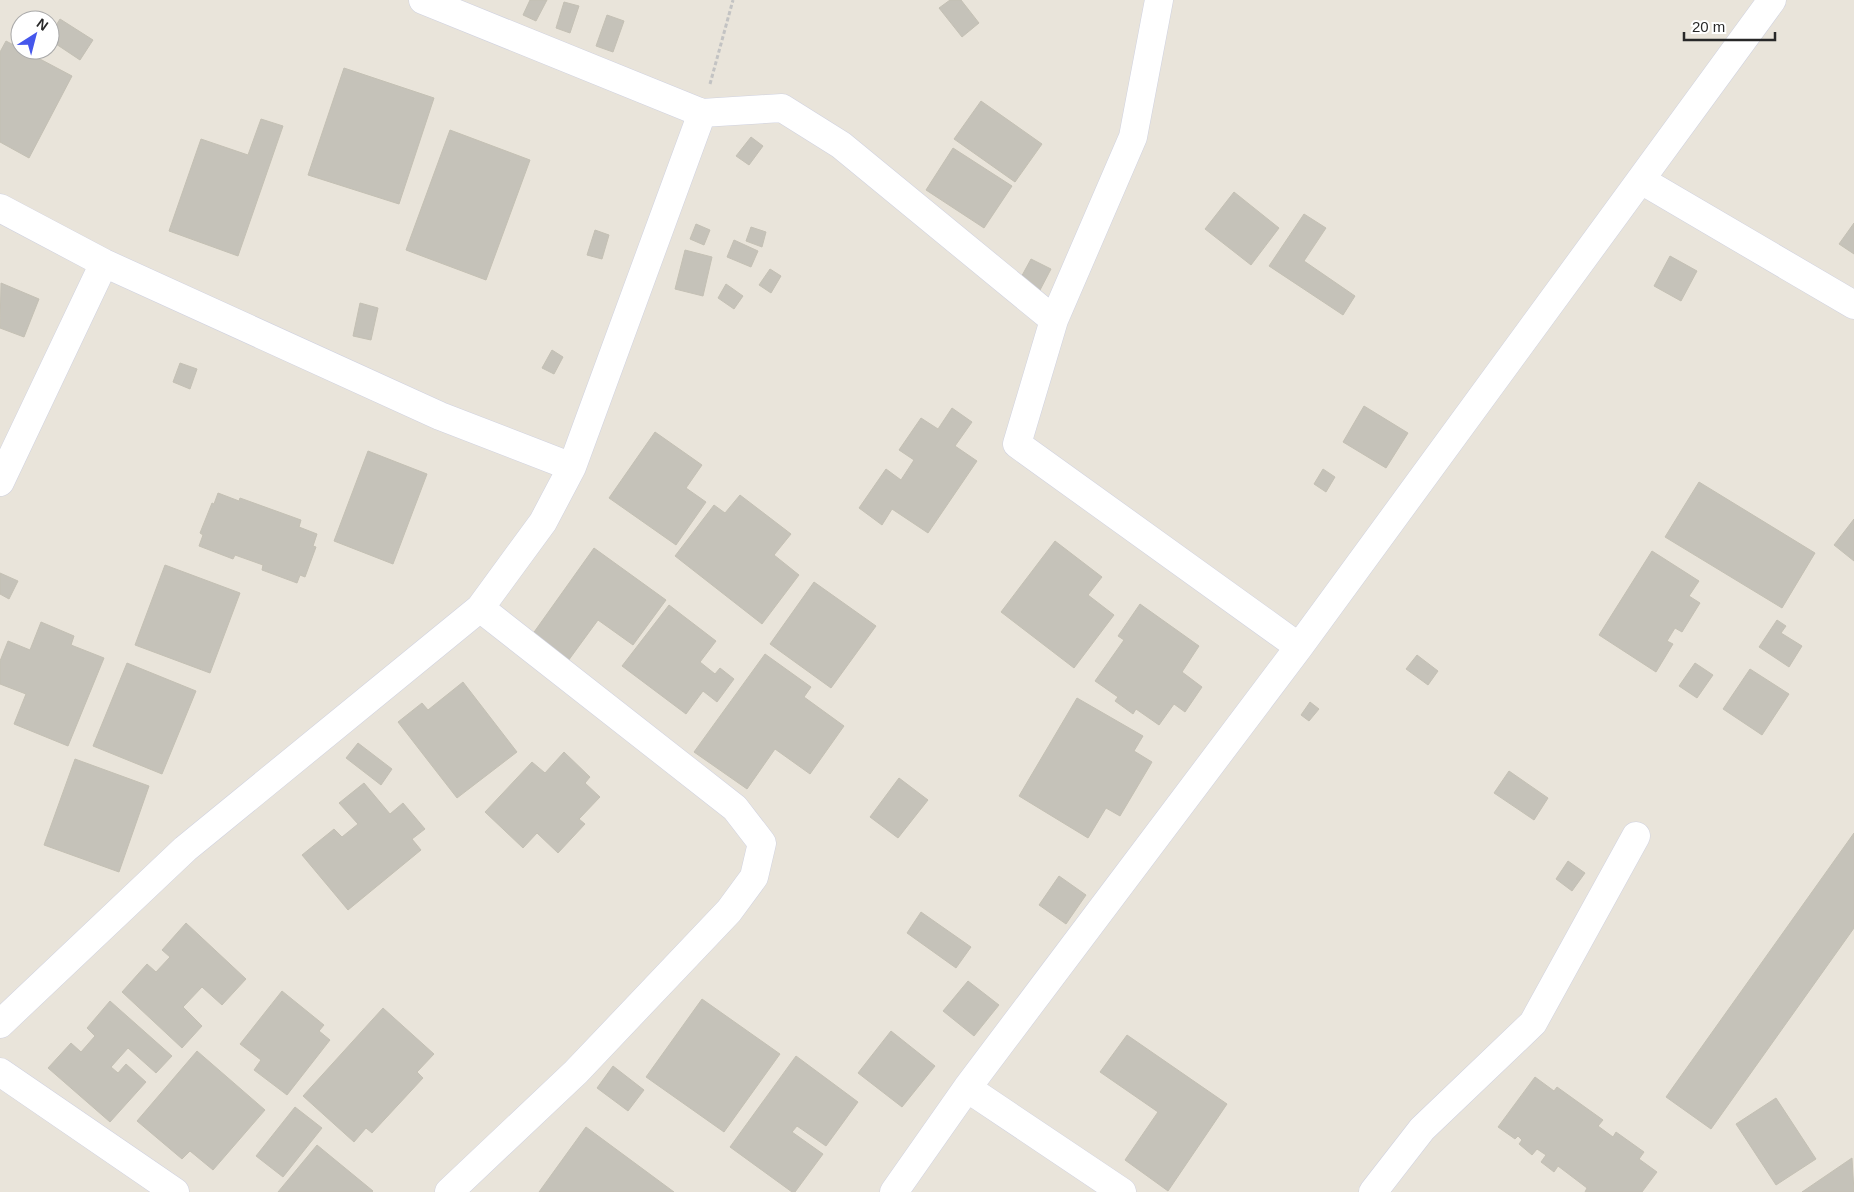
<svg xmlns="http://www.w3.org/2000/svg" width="1854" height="1192" viewBox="0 0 1854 1192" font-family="Helvetica,sans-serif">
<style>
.building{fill:#c5c2b9;stroke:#c4c0b4}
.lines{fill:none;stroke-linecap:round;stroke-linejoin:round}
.street-casing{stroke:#d0d2e0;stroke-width:29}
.path{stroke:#c3c3c3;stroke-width:3;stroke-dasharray:4 2.5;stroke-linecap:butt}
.street{stroke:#fff;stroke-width:28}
</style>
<rect width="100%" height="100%" fill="#e9e4da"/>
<path class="building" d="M530 0H547L536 21 523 15Z
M950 0H961L979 23 962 37 939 8Z
M564 2 579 6 570 33 556 28Z
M607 15 624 21 613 52 596 46Z
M60 19 93 40 80 60 50 40V35Z
M6 41 72 76 29 158 0 142V52Z
M344 68 434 98 399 204 308 175Z
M981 101 1042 144 1015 182 954 139Z
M261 119 283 126 238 256 169 231 201 139 248 155Z
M450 130 530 160 486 280 406 250Z
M751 137 763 146 749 165 736 156Z
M953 148 1012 186 984 228 926 190Z
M1234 192 1279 228 1251 265 1205 229Z
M1304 214 1326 228 1304 261 1355 296 1343 315 1269 266Z
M1854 223V254L1839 244Z
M696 224 710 230 704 245 690 239Z
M751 227 766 232 762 247 746 241Z
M595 230 609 235 602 259 587 255Z
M734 240 758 251 751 267 727 257Z
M685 250 712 257 703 296 675 289Z
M1670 256 1697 271 1681 301 1654 286Z
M1031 259 1051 269 1039 292 1019 281Z
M770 269 781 276 771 293 759 285Z
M1 283 39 299 24 337 0 328Z
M726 284 743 296 734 309 718 298Z
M360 303 378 308 371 340 353 336Z
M552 350 563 357 554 374 542 368Z
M180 363 197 369 190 389 173 382Z
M1364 406 1408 433 1386 468 1343 442Z
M952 408 972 422 955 446 977 461 928 533 892 509 882 525 859 508 886 469 901 480 914 460 899 450 921 418 938 429Z
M655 432 702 465 686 488 706 502 676 545 609 498Z
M368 451 427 474 393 564 334 541Z
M1323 469 1335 477 1326 492 1314 484Z
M1699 482 1815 553 1782 608 1665 537Z
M218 493 239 501 240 498 301 520 299 527 317 534 313 546 316 547 305 577 300 575 297 583 262 570 263 565 235 555 233 559 199 546 203 535 200 533 212 503 214 504Z
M740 495 791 534 774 555 799 575 762 624 675 556 714 505 725 513Z
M1854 519V561L1834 545Z
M1055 541 1102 577 1088 595 1114 615 1074 668 1001 612Z
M594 548 666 600 633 645 598 620 568 661 532 635Z
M1652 551 1699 581 1689 596 1700 603 1682 632 1675 628 1667 641 1673 644 1656 672 1599 635Z
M165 565 240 593 210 673 135 645Z
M0 573 18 581 9 599 0 594Z
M814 582 876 626 831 688 770 644Z
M1140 604 1199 646 1182 672 1202 687 1185 712 1174 704 1159 725 1136 709 1133 714 1115 701 1118 697 1095 681 1124 640 1118 636Z
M669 605 716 641 700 662 715 674 720 668 734 679 717 702 703 691 686 714 622 666Z
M1777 620 1786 626 1781 633 1802 646 1789 667 1759 647Z
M41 622 74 636 71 645 104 658 68 746 14 724 26 694 0 684V661L8 641 30 650Z
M765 654 811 687 804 697 844 726 810 774 775 749 747 789 694 752Z
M1417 655 1438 671 1428 685 1406 669Z
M127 663 196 691 162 774 93 746Z
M1695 663 1713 675 1697 698 1679 686Z
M1750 669 1789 694 1762 735 1723 709Z
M463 682 517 752 457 798 398 722 422 703 428 710Z
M1077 698 1143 736 1134 751 1152 762 1120 816 1106 808 1088 838 1019 796Z
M1310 702 1319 709 1309 721 1301 715Z
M358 743 392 769 381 785 346 758Z
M564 752 590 777 585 783 600 797 579 819 585 824 558 853 537 833 523 848 485 812 532 762 545 773Z
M75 759 149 786 119 872 44 845Z
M1509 771 1548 798 1534 820 1494 793Z
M899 778 928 800 898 838 870 817Z
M364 783 390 814 403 803 425 829 412 839 421 850 348 910 302 855 334 829 342 837 358 824 339 803Z
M1854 833V928L1711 1129 1666 1097Z
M1568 861 1585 873 1572 891 1556 879Z
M1059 876 1086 895 1066 924 1039 905Z
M921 912 971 947 956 968 907 933Z
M186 923 246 979 222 1005 202 987 183 1007 202 1026 182 1048 122 992 147 964 156 972 170 957 162 950Z
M968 981 999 1005 974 1036 943 1011Z
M282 991 324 1025 319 1031 330 1040 287 1095 254 1070 261 1060 240 1044Z
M702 999 780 1054 724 1132 646 1077Z
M110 1001 172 1056 156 1073 128 1048 111 1067 118 1073 126 1064 146 1082 110 1122 48 1068 71 1043 81 1052 95 1036 87 1028Z
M383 1008 434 1054 417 1072 423 1078 372 1133 366 1128 354 1142 303 1096Z
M891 1031 935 1066 902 1107 858 1073Z
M1127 1035 1227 1104 1168 1191 1125 1160 1158 1112 1100 1072Z
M197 1051 265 1110 213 1170 190 1151 182 1159 137 1121Z
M796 1056 858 1102 826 1146 797 1126 792 1132 823 1154 795 1192H792L730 1147Z
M613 1066 644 1090 628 1111 597 1088Z
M1535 1077 1554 1091 1557 1087 1603 1120 1598 1126 1613 1137 1616 1132 1644 1152 1639 1159 1657 1172 1642 1192H1585L1587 1188 1558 1166 1554 1172 1541 1162 1546 1155 1537 1149 1532 1155 1519 1144 1522 1140 1518 1136 1515 1139 1498 1127Z
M1776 1098 1816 1159 1776 1185 1736 1124Z
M295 1107 322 1128 283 1177 256 1156Z
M586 1127 674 1192H539Z
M317 1145 373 1191 372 1192H278Z
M1852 1158 1854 1192H1802Z"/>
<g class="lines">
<g class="street-casing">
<path id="street" d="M423 0 702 113 782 108 841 145 1054 320
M1159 0 1133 137 1054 320 1017 444 1299 647
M1641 180 1854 305
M0 208 104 263 440 416 572 467
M0 482 104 263
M0 1024 185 849 480 608 543 522 572 467 702 113
M0 1072 175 1192
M967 1088 1122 1192
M449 1192 576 1072 729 911 754 877 762 843 735 808 480 608
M894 1192 967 1088 1299 647 1772 0
M1373 1192 1422 1129 1533 1023 1636 836"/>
</g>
<path class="path" d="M710 84 733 0"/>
<use href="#street" class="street"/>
</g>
<g transform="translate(35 35) rotate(36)"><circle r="24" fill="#ffffff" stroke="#a9a9a9"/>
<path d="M0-4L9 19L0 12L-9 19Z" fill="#4557ec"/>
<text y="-8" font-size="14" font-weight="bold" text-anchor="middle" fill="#282828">N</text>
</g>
<path d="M1684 32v8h91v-8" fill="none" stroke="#282828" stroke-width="2.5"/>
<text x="1692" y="32" font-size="15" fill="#282828" stroke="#ffffff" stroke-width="4" paint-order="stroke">20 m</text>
</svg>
